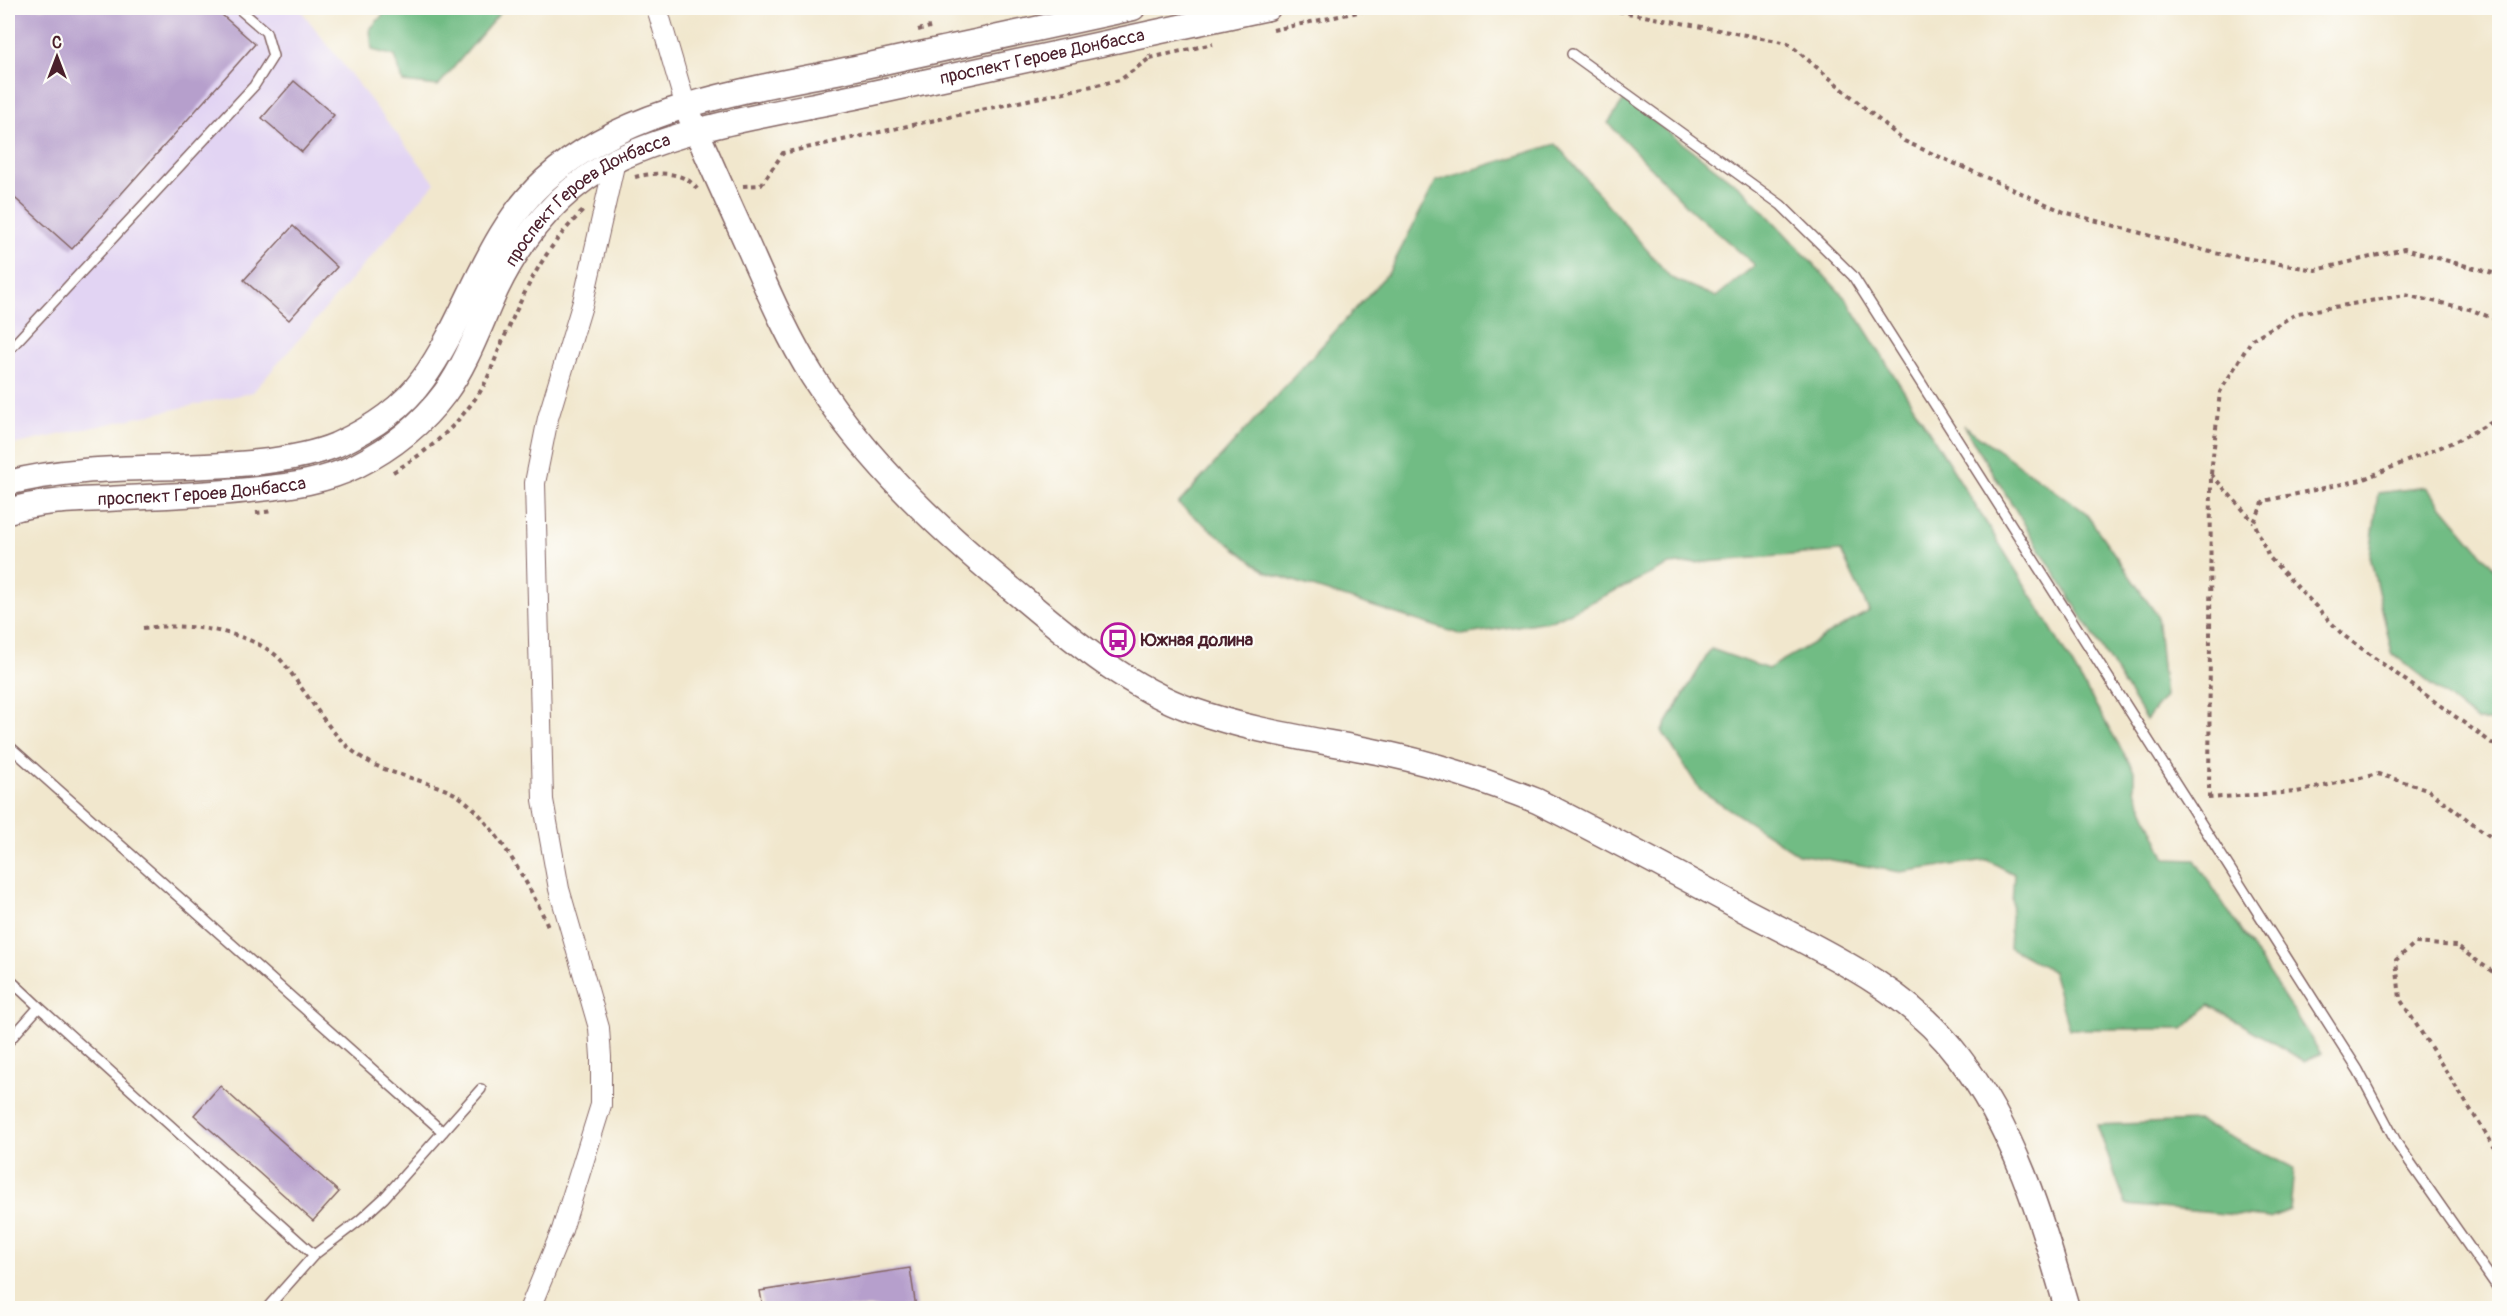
<svg xmlns="http://www.w3.org/2000/svg" width="2507" height="1316" viewBox="0 0 2507 1316" font-family="Pangolin,sans-serif">
<style>
.built{fill:#e2d4f3}
.forest{fill:#71bc84;stroke:#5e6e58;stroke-width:1.5}
.building{fill:#b69fcc}
.lines{fill:none;stroke-linecap:round;stroke-linejoin:round}
.service-casing{stroke:#846564;stroke-width:12}
.minor-casing{stroke:#846564;stroke-width:22}
.tertiary-casing{stroke:#846564;stroke-width:27}
.path{stroke:#846564;stroke-width:4;stroke-dasharray:4.5 4.5;stroke-linecap:butt}
.service{stroke:#fff;stroke-width:9}
.minor{stroke:#fff;stroke-width:20}
.tertiary{stroke:#fff;stroke-width:24}
.labels{text-anchor:middle;dominant-baseline:central;stroke-width:4.5;stroke-linejoin:round;paint-order:stroke}
.street-label{font-size:18px;fill:#4a1f2b;stroke:#fdfcf7}
.poi-label{font-size:18px;font-weight:bold;fill:#4a1f2b;stroke:#fdfcf7;text-anchor:start}
</style>
<rect width="100%" height="100%" fill="#fdfcf7"/>
<filter id="ink" filterUnits="userSpaceOnUse"><feTurbulence type="fractalNoise" baseFrequency=".0167" numOctaves="2"/><feDisplacementMap in="SourceGraphic" scale="12" xChannelSelector="R" yChannelSelector="G"/><feConvolveMatrix kernelMatrix="1 2 1 2 8 2 1 2 1" color-interpolation-filters="sRGB"/></filter>
<filter id="wash" filterUnits="userSpaceOnUse"><feTurbulence type="fractalNoise" baseFrequency=".008" numOctaves="4" result="noise"/><feDisplacementMap in="SourceGraphic" scale="24" xChannelSelector="R" yChannelSelector="G"/><feGaussianBlur stdDeviation="1.35" result="paint"/><feColorMatrix in="noise" values="0 0 0 0 0 0 0 0 0 0 0 0 0 0 0 0 0 1.4 0 .05"/><feComposite in="paint" operator="in"/></filter>
<g filter="url(#wash)">
<rect width="100%" height="100%" fill="#f1e7cd"/>
<path class="built" d="M8 8H299L435 183 253 392 8 446Z"/>
<path class="forest" d="M389 8H504L438 86 403 82 395 56 372 50 370 29Z
M1625 99 1746 192 1847 300 2035 601 2134 771V788L2166 859 2195 860 2321 1054 2304 1061 2209 1005 2183 1029H2069L2052 971 2009 947 2014 874 1987 860 1900 872 1798 854 1700 790 1662 731 1711 649 1768 669 1869 611 1841 551 1669 565 1554 620 1462 635 1266 572 1178 504 1389 272 1436 181 1556 144 1671 278 1716 297 1755 265 1691 210 1608 123Z
M1963 425 2085 512 2157 615 2165 696 2146 720Z
M2426 487 2499 574V721H2477L2392 653 2370 556 2378 493Z
M2198 1121 2294 1168 2290 1210 2269 1218 2126 1205 2097 1125Z"/>
<g id="blocks">
<path class="building" d="M8 8H214L255 44 72 249 8 192Z
M294 81 334 115 302 152 262 118Z
M293 226 337 267 289 320 244 280Z
M220 1086 339 1192 313 1221 194 1115Z
M910 1268 916 1308H763L760 1291Z"/>
</g>
</g>
<g filter="url(#ink)">
<use href="#blocks" fill-opacity="0" stroke="#846564" stroke-width="1.5"/>
<g class="lines">
<g class="service-casing">
<path id="service" d="M1572 54 1781 205 1853 276 2358 1070 2398 1145 2500 1291
M8 351 254 86 273 56 266 32 238 8
M8 745 443 1132
M8 978 39 1007
M8 1042 39 1007 314 1255
M267 1308 314 1255 360 1220 384 1198 481 1089"/>
</g>
<g class="minor-casing">
<path id="minor" d="M657 8 686 107
M530 1308 562 1230 601 1105V1057L599 1028 559 889 543 800 535 483 548 418 583 302 615 161"/>
</g>
<g class="tertiary-casing">
<g id="tertiary">
<path d="M686 107C706 153 727 200 748 246 768 291 787 336 813 377 870 466 945 535 1026 601 1076 643 1130 688 1192 710 1260 734 1322 740 1392 755 1442 766 1489 782 1537 801 1607 836 1676 873 1746 911 1820 950 1906 987 1958 1056 2016 1131 2041 1219 2067 1308"/>
<path d="M8 483C89 462 177 472 260 462 286 459 312 455 336 445 369 430 402 409 423 379 469 315 485 235 545 180 628 104 754 90 860 67 951 47 1042 27 1133 8"/>
<path id="s1" d="M8 511C40 501 74 500 107 499 158 496 208 495 259 489 291 486 326 481 356 466 390 449 422 424 445 393 467 363 480 325 496 290 522 236 561 188 616 160 689 125 780 113 859 96 996 66 1132 37 1268 8"/>
</g>
</g>
<path class="path" d="M1601 8 1788 43 1904 141 2064 212 2214 253 2316 270 2404 249 2500 275
M1005 11 1022 8
M918 30 930 27
M1273 30 1377 8
M1150 58 1213 44
M635 177C655 172 684 170 697 189
M743 186 761 185 783 153 1120 80 1150 58 1149 55
M2500 418 2458 440 2361 480 2264 501 2254 522 2269 557 2343 635 2500 749
M393 472C430 450 455 428 480 392 490 376 496 355 504 338 526 288 544 248 584 210
M2211 474 2254 522
M256 513 273 511
M143 628C184 623 245 629 278 657 286 665 293 676 300 686 318 710 333 737 358 755 386 775 420 778 451 792 487 808 532 889 548 926
M2208 798 2297 792 2378 774 2427 789 2500 844
M2209 798 2211 474 2220 392 2252 339 2298 313 2405 295 2469 309 2500 321
M2500 977 2456 946 2415 943 2396 960 2400 999 2500 1156"/>
<use href="#service" class="service"/>
<use href="#minor" class="minor"/>
<use href="#tertiary" class="tertiary"/>
</g>
</g>
<defs>
<g id="bus-ring" transform="scale(1.725)"><circle r="9.5" fill="#fdfcf7" stroke="#b5179e" stroke-width="1.5"/><path d="M-5-6H5V4H4V6H2V4H-2V6H-4V4H-5ZM-3.5-4V0h7V-4ZM-3.5 1.2v1.5H-2V1.2ZM2 1.2v1.5H3.5V1.2Z" fill="#b5179e"/></g>
</defs>
<g fill-rule="evenodd">
<use href="#bus-ring" x="1118" y="640"/>
</g>
<g class="labels">
<g class="street-label">
<text stroke="none"><textPath href="#s1" startOffset="1203">проспект Героев Донбасса</textPath></text>
<text stroke="none"><textPath href="#s1" startOffset="717">проспект Героев Донбасса</textPath></text>
<text stroke="none"><textPath href="#s1" startOffset="195">проспект Героев Донбасса</textPath></text>
</g>
<g class="poi-label">
<text x="1141" y="640">Южная долина</text>
</g>
</g>
<rect width="2507" height="1316" fill="none" stroke="#fdfcf7" stroke-width="30"/>
<g transform="translate(57 57)" stroke="#fdfcf7" stroke-width="4.5" paint-order="stroke">
<path d="M0-4.5L10 22L0 15L-10 22Z" fill="#4a1f2b"/>
<text y="-9" font-size="16" font-weight="bold" text-anchor="middle" fill="#4a1f2b">С</text>
</g>
</svg>
